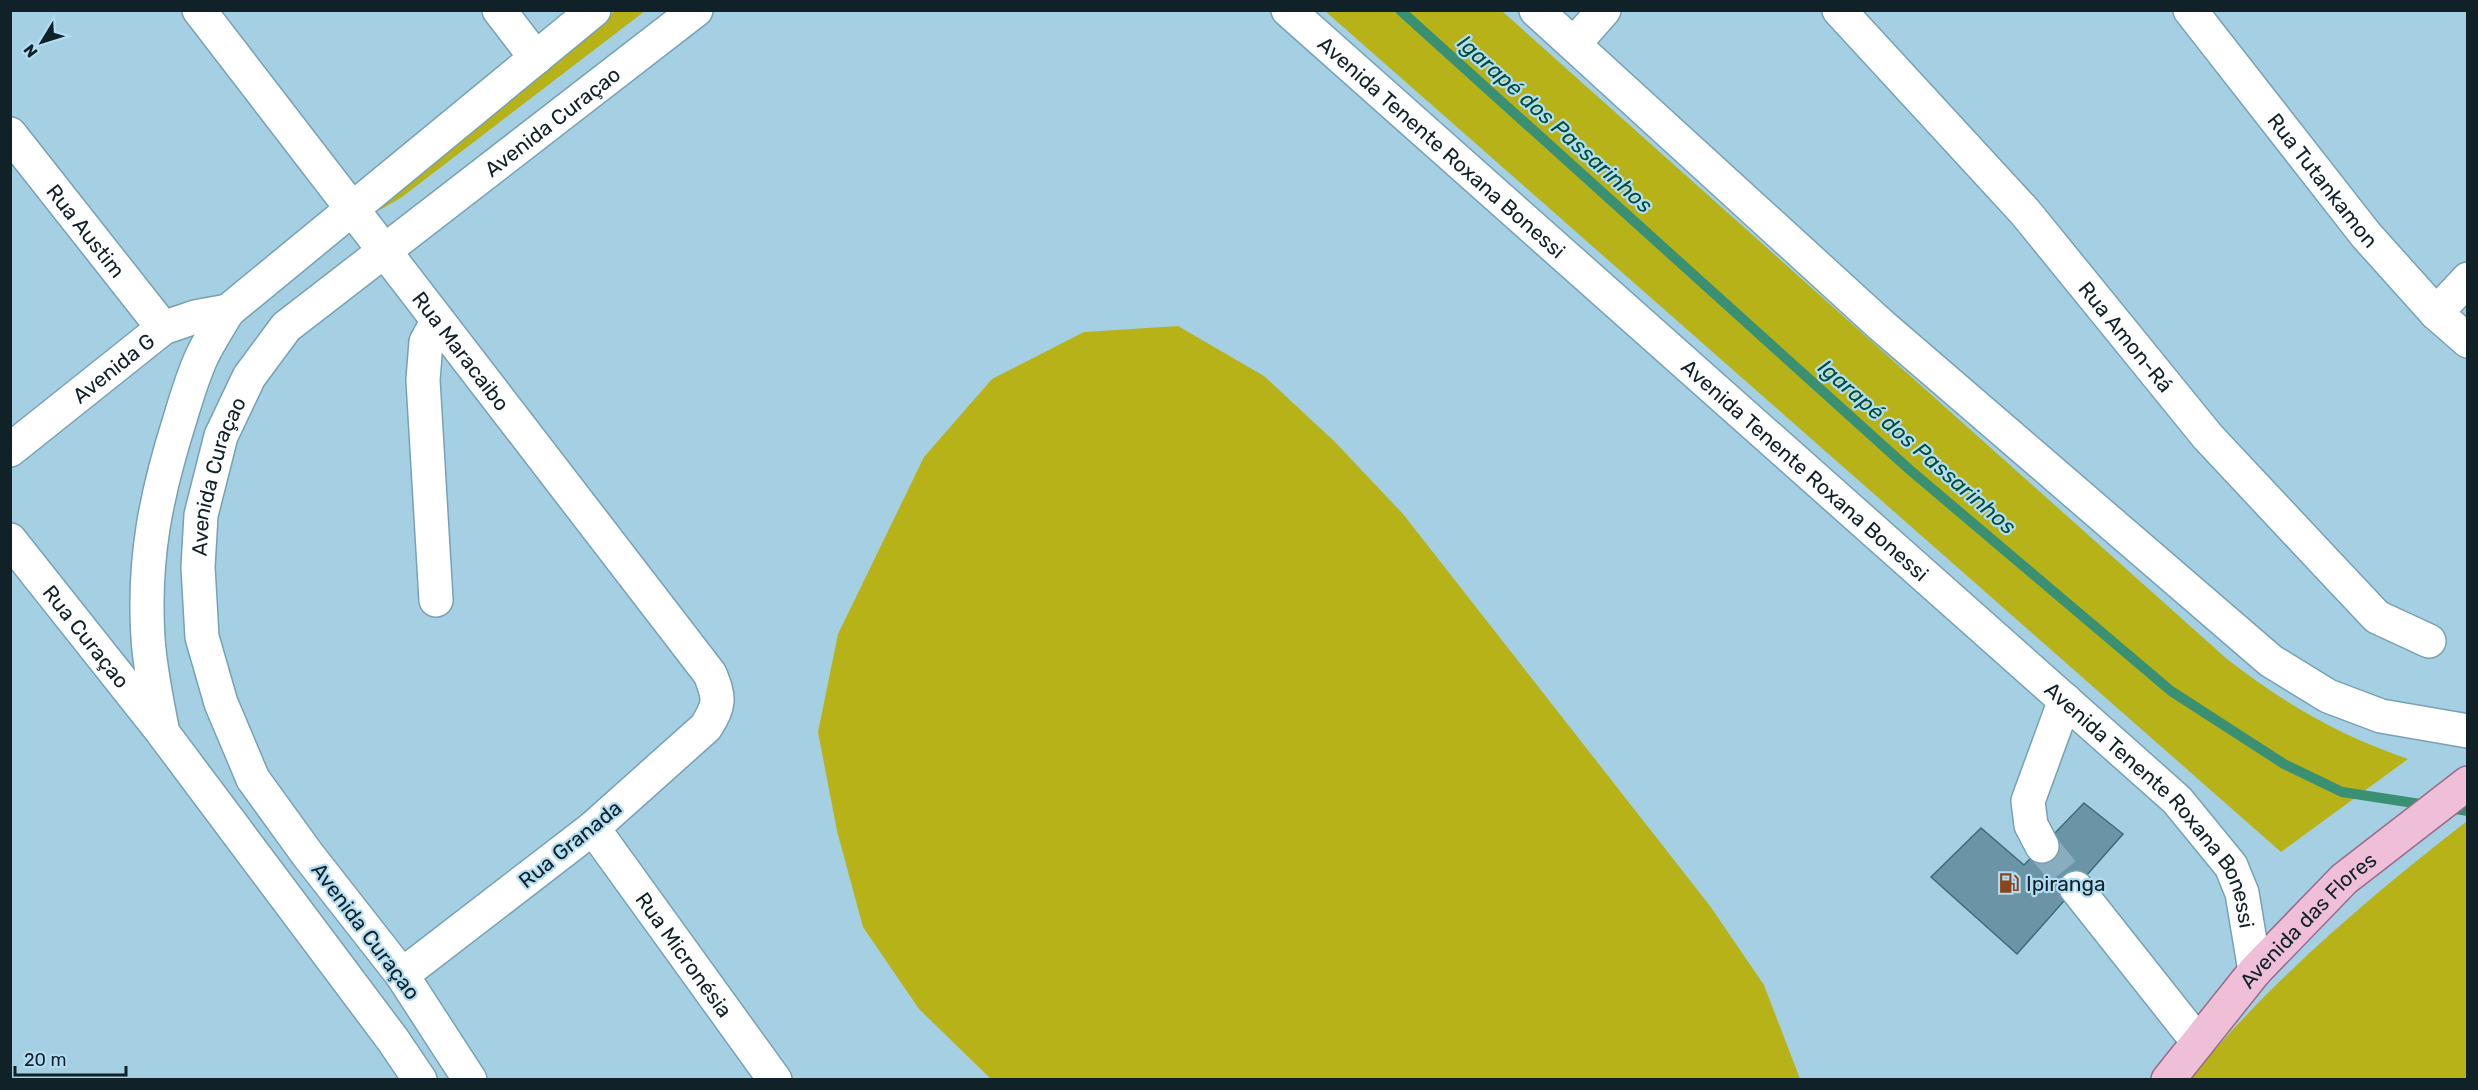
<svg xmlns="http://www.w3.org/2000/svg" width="2478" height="1090" viewBox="0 0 2478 1090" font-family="Rubik,sans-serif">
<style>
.green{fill:#b7b218}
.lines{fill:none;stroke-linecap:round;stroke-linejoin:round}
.stream{stroke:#3a9073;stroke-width:10}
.building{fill:#6b95a7;stroke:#41697b;stroke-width:1.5}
.minor-tunnel{stroke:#87adbe;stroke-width:33;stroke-dasharray:33 16;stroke-linecap:butt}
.minor-casing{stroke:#77a1b4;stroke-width:36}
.major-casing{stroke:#9a6b89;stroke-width:36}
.minor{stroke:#fff;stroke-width:33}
.major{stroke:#efbed7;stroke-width:33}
.labels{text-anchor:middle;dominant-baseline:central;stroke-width:4.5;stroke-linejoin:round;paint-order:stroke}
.street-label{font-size:21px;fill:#102128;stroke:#b2ddf2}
.poi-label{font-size:21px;fill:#102128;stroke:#b2ddf2;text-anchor:start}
.water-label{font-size:22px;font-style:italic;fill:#014c38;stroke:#b2ddf2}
</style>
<rect width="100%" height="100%" fill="#a5d0e4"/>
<!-- green -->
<g class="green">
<path d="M 615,11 L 645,11 L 402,197 L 380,210 L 374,202 L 379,193 Z"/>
<path d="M 1325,11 L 1502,11 L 2227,659 C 2283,703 2340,736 2408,759 L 2281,852 Z"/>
<path d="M 1178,326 L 1264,376 L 1335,442 L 1403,514 L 1710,906 L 1764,985 L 1800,1079 L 991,1079 L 919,1009 L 863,927 L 837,831 L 818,732 L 838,634 L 924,457 L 992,379 L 1084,332 Z"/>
<path d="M 2467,821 L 2467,1079 L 2190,1079 C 2270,981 2368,898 2467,821 Z"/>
</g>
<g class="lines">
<!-- stream -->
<g class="stream">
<path d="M 1400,10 L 1910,470 L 2171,691 L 2284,764 L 2342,792 L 2427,805"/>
<path d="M 2449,808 L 2468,811"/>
</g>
</g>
<!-- building -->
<path class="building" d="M 2084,803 L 2123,834 L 2017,954 L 1931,877 L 1981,828 L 2024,865 Z"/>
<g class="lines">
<!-- minor-tunnel -->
<path class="minor-tunnel" d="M 2042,846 L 2076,888"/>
<!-- minor casing -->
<g class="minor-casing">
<g id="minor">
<path id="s1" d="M 199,10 L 710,674 C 720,699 720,704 706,727 L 593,828 L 402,975"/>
<path d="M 499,10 L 536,58"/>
<path id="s2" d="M 1288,10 L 2177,800 L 2231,866 L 2242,893 L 2255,971"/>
<path d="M 1536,10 L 1881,325 L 2271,661 L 2328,696 L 2381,716 L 2468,731"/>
<path id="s3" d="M 1839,10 L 2025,212 L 2208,437 L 2328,565 L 2377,617 L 2429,641"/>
<path id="s4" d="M 2190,10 L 2366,235 L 2436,313 L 2468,341"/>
<path d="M 1574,44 L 1604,10"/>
<path id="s5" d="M 10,134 L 163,328"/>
<path d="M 2436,313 L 2468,279"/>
<path id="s6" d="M 10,450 L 163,328 L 195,317 L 228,311"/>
<path id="s7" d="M 10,540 L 160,729"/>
<path d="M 436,600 L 423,380 L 426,342 L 437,322"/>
<path id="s8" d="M 593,828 L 775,1080"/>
<path d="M 2042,846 L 2031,825 L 2028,801 L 2065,700"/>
<path d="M 2076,888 L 2198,1042"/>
<path d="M 420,1080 L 393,1040 L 163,733 C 157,702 150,670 148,638 C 143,558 156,495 180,419 C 187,396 194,371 205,350 C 212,337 220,324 228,311 L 594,10"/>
<path id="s9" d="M 470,1080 L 402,975 L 308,855 L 253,779 L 221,703 L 202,637 L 198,567 L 201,515 L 221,436 L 249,377 L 286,327 L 696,10"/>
</g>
</g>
<!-- major casing -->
<g class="major-casing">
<g id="major">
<path id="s10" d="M 2168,1080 L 2255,971 L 2344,879 L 2468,783"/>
</g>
</g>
<!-- minor -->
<use href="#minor" class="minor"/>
<!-- major -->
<use href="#major" class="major"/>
</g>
<!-- icons -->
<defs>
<g id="fuel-bare" transform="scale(1.62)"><path d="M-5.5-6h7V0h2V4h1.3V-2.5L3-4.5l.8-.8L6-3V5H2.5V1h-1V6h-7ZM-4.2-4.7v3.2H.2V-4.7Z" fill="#8b451d" stroke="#b2ddf2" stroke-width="2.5" paint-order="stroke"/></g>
</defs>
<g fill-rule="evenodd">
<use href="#fuel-bare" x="2009" y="883"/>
</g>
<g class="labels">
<!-- street labels -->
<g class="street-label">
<text stroke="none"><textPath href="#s9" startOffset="1190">Avenida Curaçao</textPath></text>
<text stroke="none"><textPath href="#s2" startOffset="206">Avenida Tenente Roxana Bonessi</textPath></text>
<text stroke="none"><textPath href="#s4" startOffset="216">Rua Tutankamon</textPath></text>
<text stroke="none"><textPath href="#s5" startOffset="123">Rua Austim</textPath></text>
<text stroke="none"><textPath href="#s3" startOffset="435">Rua Amon-Rá</textPath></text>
<text stroke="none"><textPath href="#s1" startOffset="430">Rua Maracaibo</textPath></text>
<text stroke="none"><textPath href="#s6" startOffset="132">Avenida G</textPath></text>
<text stroke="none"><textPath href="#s2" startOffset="692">Avenida Tenente Roxana Bonessi</textPath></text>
<text stroke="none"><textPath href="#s9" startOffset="686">Avenida Curaçao</textPath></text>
<text stroke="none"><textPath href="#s7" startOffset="123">Rua Curaçao</textPath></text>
<text stroke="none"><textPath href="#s2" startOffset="1178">Avenida Tenente Roxana Bonessi</textPath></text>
<text transform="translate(570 844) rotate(-39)">Rua Granada</text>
<text stroke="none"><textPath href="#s10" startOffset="213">Avenida das Flores</textPath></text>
<text transform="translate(366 931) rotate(53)">Avenida Curaçao</text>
<text stroke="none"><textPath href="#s8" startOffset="156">Rua Micronésia</textPath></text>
</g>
<!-- poi labels -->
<g class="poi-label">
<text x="2026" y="883">Ipiranga</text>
</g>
<!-- water labels -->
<g class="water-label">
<text transform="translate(1555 124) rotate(42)">Igarapé dos Passarinhos</text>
<text transform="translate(1917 447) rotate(41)">Igarapé dos Passarinhos</text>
</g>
</g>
<!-- border -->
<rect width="2478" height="1090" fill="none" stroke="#102128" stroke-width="24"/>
<!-- north arrow -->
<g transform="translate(42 42) rotate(232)" stroke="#b2ddf2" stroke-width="4.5" paint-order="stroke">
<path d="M0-4.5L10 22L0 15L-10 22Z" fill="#102128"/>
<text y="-9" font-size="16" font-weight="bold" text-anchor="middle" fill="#102128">N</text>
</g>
<!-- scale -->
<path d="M15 1066v9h111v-9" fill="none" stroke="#102128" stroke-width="3"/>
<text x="24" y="1066" font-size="18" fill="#102128" stroke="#b2ddf2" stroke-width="4.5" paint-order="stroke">20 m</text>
</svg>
